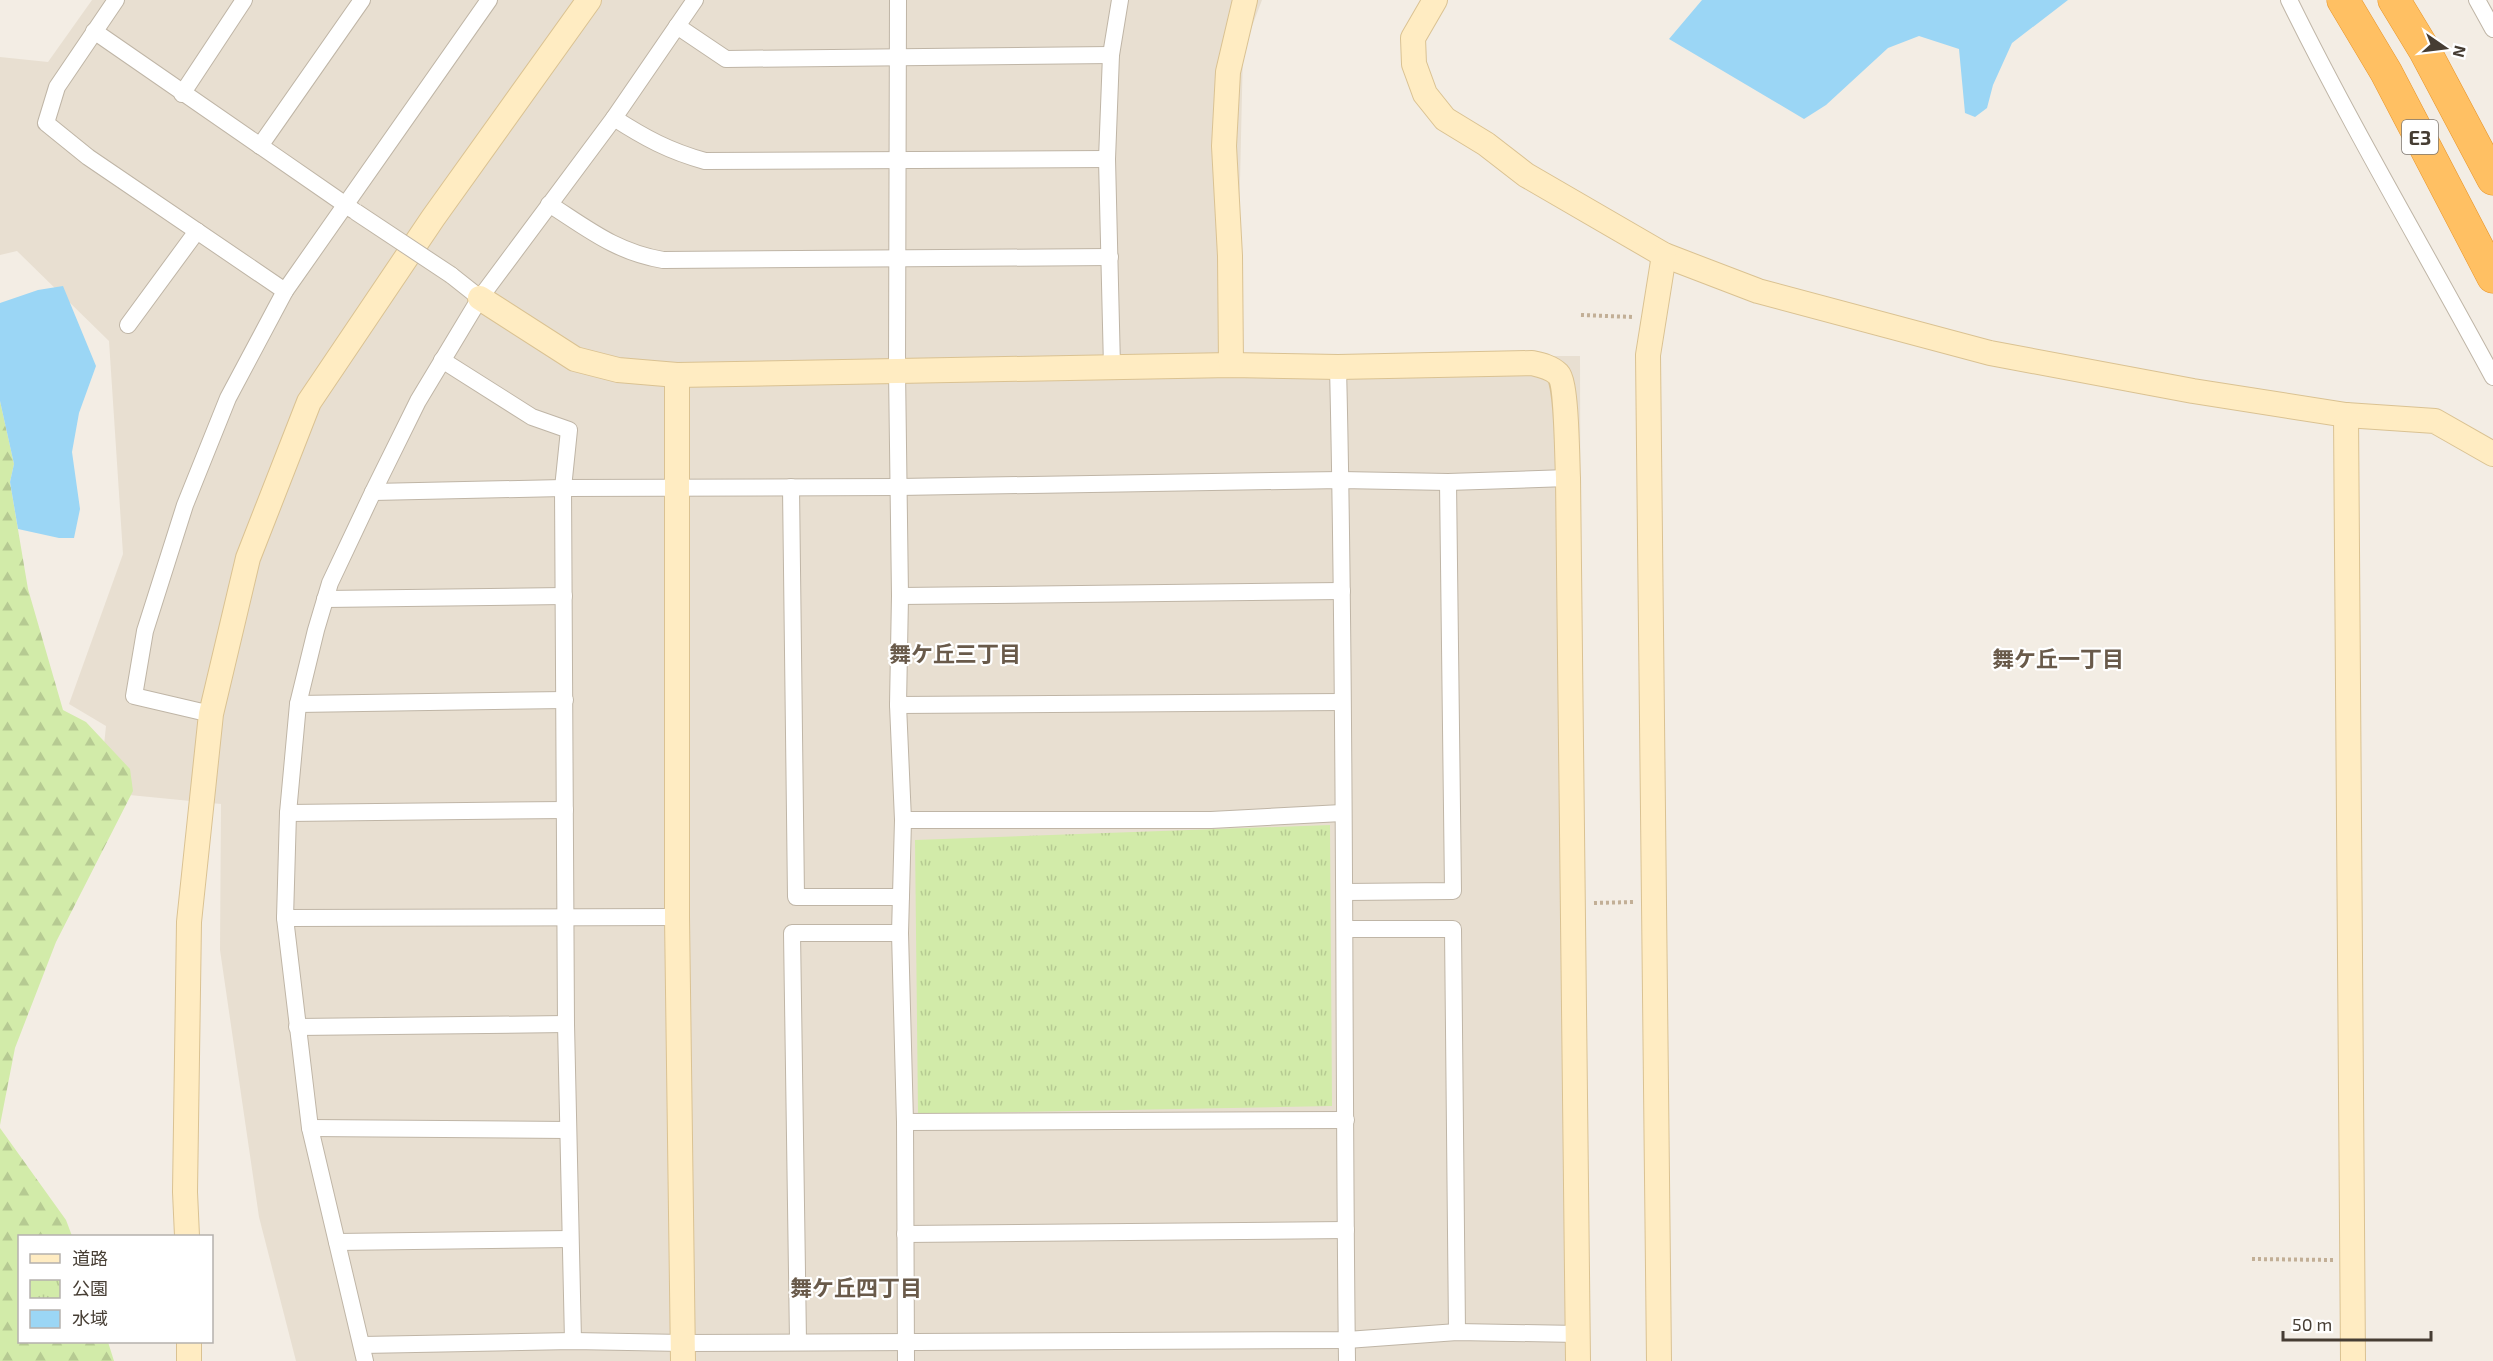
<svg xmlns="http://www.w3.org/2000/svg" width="2493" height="1361" viewBox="0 0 2493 1361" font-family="'Exo 2','Noto Sans JP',sans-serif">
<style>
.residential{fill:#e8dfd1}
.forest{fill:url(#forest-firs)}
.park{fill:url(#park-tufts)}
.water{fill:#9bd6f5}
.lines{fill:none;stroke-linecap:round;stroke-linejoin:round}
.street-casing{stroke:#bfb5a6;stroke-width:18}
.secondary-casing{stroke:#dac292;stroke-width:26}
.highway-casing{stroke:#e89529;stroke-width:33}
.path{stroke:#c2af96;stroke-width:4;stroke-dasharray:3 3;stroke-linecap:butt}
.street{stroke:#fff;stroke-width:16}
.secondary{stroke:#ffecc2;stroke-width:24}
.highway{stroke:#ffc063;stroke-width:32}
.street-bridge-casing{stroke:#bfb5a6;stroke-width:18;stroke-linecap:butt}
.street-bridge{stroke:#fff;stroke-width:16}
.labels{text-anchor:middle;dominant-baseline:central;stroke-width:4.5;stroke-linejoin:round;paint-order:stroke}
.shield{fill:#fff;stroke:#7e7770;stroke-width:1.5}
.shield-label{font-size:20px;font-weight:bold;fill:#463d33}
.neighbourhood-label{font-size:22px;font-weight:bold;fill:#695a4a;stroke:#fff}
</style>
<defs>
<pattern id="forest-firs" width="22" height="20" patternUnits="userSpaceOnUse" patternTransform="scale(1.5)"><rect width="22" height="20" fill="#d2eba9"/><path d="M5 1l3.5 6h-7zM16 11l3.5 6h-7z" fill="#b6ca92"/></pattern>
<pattern id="park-tufts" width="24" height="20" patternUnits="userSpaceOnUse" patternTransform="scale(1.5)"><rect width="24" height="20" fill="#d2eba9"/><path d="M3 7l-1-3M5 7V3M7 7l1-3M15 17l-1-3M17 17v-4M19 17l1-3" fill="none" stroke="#b6ca92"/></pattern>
</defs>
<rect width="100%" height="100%" fill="#f3ede4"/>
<!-- residential -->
<path class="residential" d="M 92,0 L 1262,0 L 1243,50 L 1236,356 L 1580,356 L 1583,1361 L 296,1361 L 259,1217 L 220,950 L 221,804 L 99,792 L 106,726 L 69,704 L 123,554 L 109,341 L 17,251 L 0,255 L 0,57 L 48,62 Z"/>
<!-- forest -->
<g class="forest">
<path d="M 0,401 L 14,464 L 10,482 L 28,589 L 63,710 L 86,722 L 130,769 L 133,791 L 56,942 L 15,1048 L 0,1125 Z"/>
<path d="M 0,1128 L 66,1220 L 72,1236 L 20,1236 L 20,1342 L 108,1342 L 114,1361 L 0,1361 Z"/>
</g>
<!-- park -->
<path class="park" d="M 1330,825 L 1332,1106 L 918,1114 L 915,840 Z"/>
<!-- water -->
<g class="water">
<path d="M 1702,0 L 2068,0 L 2012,43 L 1993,85 L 1987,108 L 1975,117 L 1965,113 L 1959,49 L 1919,36 L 1888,48 L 1826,105 L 1804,119 L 1669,39 Z"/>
<path d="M 63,286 L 96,366 L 79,413 L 72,452 L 80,509 L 74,538 L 59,538 L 18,529 L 10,482 L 14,464 L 0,401 L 0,303 L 38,290 Z"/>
</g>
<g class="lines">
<!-- street casing -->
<g class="street-casing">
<g id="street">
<path d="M 116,0 L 57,87 L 46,123 L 88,157 L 285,291"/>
<path d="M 898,0 L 897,370 L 900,596 L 898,705 L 903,820 L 900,933 L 905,1122 L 906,1361"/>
<path d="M 2289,0 C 2352,128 2425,251 2493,377"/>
<path d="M 2477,0 L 2493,29"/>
<path d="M 677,26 L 726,59 L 1111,55"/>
<path d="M 94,31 L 353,210"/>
<path d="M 182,94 L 244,0"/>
<path d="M 614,118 C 645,138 669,151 705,161 L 1107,159"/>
<path d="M 260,146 L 362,0"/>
<path d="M 549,204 C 588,229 616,252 663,260 L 1110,257"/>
<path d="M 451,275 L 480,298"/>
<path d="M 128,325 L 197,231"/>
<path d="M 442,360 L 532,417 L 569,430 L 563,488 L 566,1024 L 573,1341"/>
<path d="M 1112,367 L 1107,159 L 1111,55 L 1120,0"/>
<path d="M 1338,367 C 1346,698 1343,1030 1347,1361"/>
<path d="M 791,487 L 796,897 L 901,897"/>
<path d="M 373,492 L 563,488 L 899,487 L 1341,480 L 1448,482 L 1568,478"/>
<path d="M 900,596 L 1342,591"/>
<path d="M 325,599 L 564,596"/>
<path d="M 298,704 L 565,700"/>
<path d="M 898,705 L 1342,702"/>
<path d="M 211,714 L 134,696 L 145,631 L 185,505 L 228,398 L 285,291 L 489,0"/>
<path d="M 288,813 L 565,810"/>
<path d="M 903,820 L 1211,820 L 1342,813"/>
<path d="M 1345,892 L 1453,891 L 1448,482"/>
<path d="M 285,918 L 677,917"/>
<path d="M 1346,929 L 1453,929 L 1457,1332"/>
<path d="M 297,1027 L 566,1024"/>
<path d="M 905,1122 L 1346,1120"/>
<path d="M 310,1128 L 567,1130"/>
<path d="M 905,1234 L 1346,1230"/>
<path d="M 337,1242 L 570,1239"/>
<path d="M 798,1341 L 792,933 L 900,933"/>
<path d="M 362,1345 L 573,1341 L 683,1343 L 1347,1340 L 1457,1332 L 1578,1334"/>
<path d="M 365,1361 L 310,1128 L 285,918 L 288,813 L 298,704 L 316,630 L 330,583 L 373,492 L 418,401 L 480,298 L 614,118 L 695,0"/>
</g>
</g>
<!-- secondary casing -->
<g class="secondary-casing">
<g id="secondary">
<path d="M 1435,0 L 1413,38 L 1414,64 L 1425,94 L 1445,119 L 1486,144 L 1526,175 L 1664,255 L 1758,291 L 1990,353 L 2193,391 L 2346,415 L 2435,421 L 2493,454"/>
<path d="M 480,298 L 575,359 L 618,370 L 677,375 L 1231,365 L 1338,367 L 1532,363 C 1541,365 1551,367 1558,374 C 1567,383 1567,460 1568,478 L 1578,1361"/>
<path d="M 1231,365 L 1230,256 L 1224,146 L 1228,72 L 1245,0"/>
<path d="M 677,375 L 677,917 L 683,1361"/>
<path d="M 2346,415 L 2353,1361"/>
<path d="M 187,1236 L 185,1192 L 189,922 L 211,714 L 248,558 L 309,402 L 433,218 L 589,0"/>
<path d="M 189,1361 L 189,1342"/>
<path d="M 1659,1361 L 1648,355 L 1664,255"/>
</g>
</g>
<!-- highway casing -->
<g class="highway-casing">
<g id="highway">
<path d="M 2343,0 L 2386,72 L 2493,277"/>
<path d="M 2394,0 L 2425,51 L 2493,179"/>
</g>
</g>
<!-- path -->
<g class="path">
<path d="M 1581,315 L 1633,317"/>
<path d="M 1594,903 L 1634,902"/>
<path d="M 2252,1259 L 2333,1260"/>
</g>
<!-- street -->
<use href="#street" class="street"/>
<!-- secondary -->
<use href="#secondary" class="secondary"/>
<!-- highway -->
<use href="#highway" class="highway"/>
<!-- street-bridge casing -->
<g class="street-bridge-casing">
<path id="street-bridge" d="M 356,212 L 451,275"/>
</g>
<!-- street-bridge -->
<use href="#street-bridge" class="street-bridge"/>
</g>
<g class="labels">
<!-- shield labels -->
<rect class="shield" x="2402" y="120" width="36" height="34" rx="4.5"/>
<g class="shield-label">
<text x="2420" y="137">E3</text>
</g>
<!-- neighbourhood labels -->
<g class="neighbourhood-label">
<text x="955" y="653">舞ケ丘三丁目</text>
<text x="2058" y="658">舞ケ丘一丁目</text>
<text x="856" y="1287">舞ケ丘四丁目</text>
</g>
</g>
<!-- legend -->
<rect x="18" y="1235" width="195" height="108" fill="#ffffff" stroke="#b5b1ad" stroke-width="1.5"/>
<rect x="30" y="1254" width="30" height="9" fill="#ffecc2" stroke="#b5b1ad" stroke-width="1.5"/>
<text x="72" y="1265" font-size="18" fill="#463d33">道路</text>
<rect x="30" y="1280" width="30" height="18" fill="url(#park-tufts)" stroke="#b5b1ad" stroke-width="1.5"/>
<text x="72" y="1295" font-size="18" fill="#463d33">公園</text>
<rect x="30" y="1310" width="30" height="18" fill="#9bd6f5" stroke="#b5b1ad" stroke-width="1.5"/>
<text x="72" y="1325" font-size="18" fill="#463d33">水域</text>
<!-- north arrow -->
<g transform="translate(2445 48) rotate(104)" stroke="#ffffff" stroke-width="4.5" paint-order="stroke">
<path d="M0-4.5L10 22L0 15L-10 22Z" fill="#463d33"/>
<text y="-9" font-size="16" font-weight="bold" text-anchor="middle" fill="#463d33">N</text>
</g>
<!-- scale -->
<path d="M2283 1331v9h148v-9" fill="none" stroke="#463d33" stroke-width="3"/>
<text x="2292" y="1331" font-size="18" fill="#463d33" stroke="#ffffff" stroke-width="4.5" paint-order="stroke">50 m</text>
</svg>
